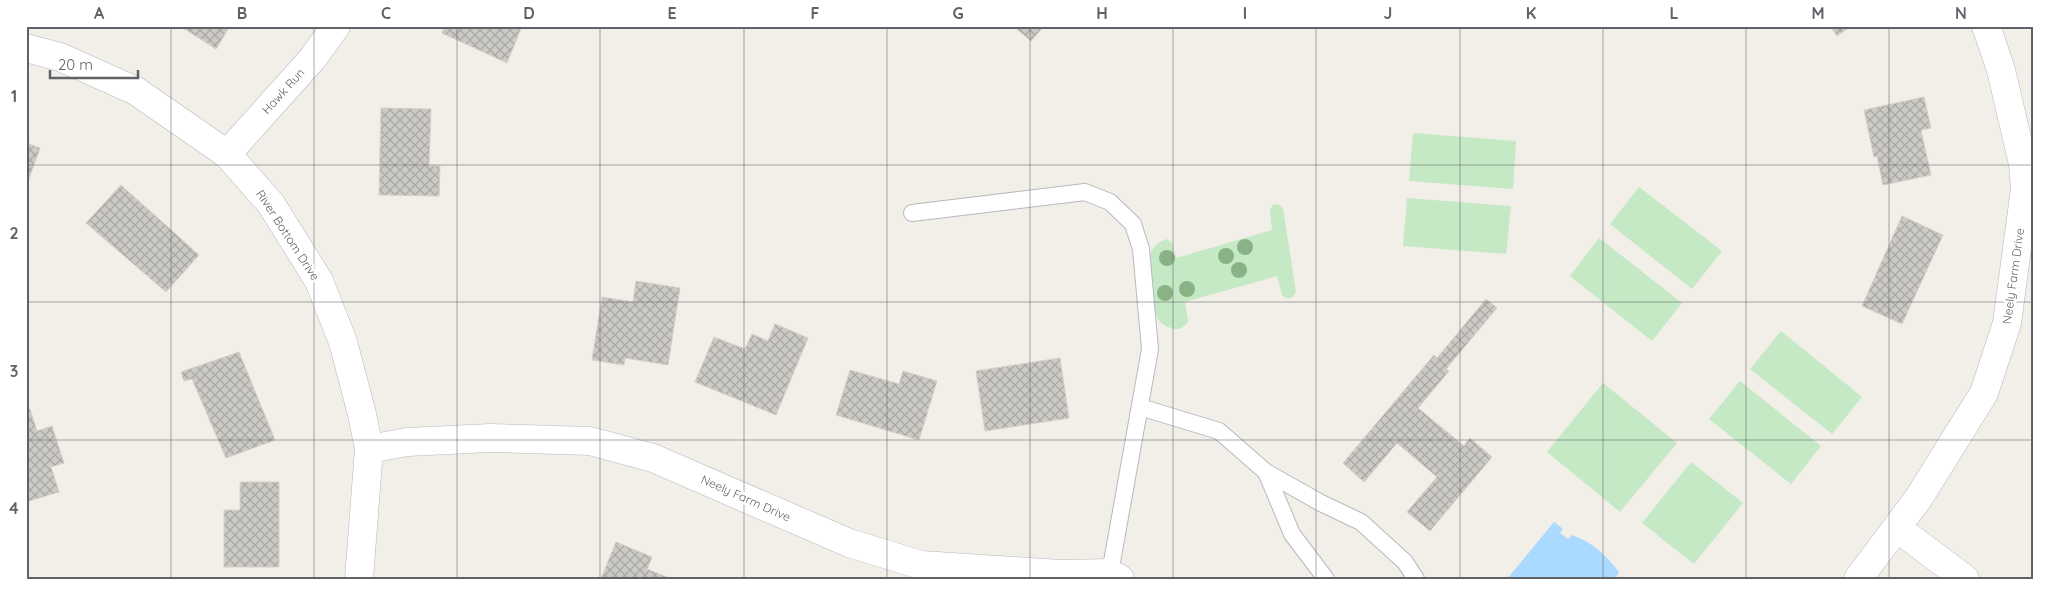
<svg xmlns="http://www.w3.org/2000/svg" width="2060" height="605" viewBox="0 0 2060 605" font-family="Quicksand,sans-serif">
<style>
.green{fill:#c5e8c5}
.water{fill:#aadaff}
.building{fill:url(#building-cross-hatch);stroke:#d6d1c6}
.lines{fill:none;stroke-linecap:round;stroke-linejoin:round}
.service-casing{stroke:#b5b8bc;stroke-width:18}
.minor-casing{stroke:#b5b8bc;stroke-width:29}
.service{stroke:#fff;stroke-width:16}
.minor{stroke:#fff;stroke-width:28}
.tree{fill:#89b387}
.grid{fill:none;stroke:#5f6368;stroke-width:1;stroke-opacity:0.55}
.labels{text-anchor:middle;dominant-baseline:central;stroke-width:5;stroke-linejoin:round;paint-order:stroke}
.street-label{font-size:12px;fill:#5f6368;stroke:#fff}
.neatline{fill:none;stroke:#5f6368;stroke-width:2}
.grid-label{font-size:16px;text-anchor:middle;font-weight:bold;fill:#5f6368}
</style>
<defs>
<pattern id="building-cross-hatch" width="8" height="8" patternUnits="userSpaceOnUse" patternTransform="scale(1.25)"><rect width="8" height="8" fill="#cccac5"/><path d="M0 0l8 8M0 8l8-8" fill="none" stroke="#a9a8a4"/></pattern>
</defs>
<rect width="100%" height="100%" fill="#f1efe8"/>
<!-- green -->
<g class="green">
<path d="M 1413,133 L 1516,141 L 1513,189 L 1409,181 Z"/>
<path d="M 1639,187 L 1722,251 L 1692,289 L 1610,224 Z"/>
<path d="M 1407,198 L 1511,206 L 1506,254 L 1403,246 Z"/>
<path d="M 1278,204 L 1283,208 L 1296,292 L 1292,298 L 1286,298 L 1282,295 L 1277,276 L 1185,302 L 1188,322 C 1183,328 1178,331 1171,328 C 1166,326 1161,324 1158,319 C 1154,312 1148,260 1151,253 C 1153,245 1160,241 1168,239 L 1172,243 L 1176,258 L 1272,230 L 1270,209 L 1273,205 Z"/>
<path d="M 1599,238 L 1682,303 L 1652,341 L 1570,276 Z"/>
<path d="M 1781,331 L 1862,397 L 1832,434 L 1750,369 Z"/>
<path d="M 1740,381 L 1821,446 L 1791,484 L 1709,419 Z"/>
<path d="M 1603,383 L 1677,443 L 1620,512 L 1547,452 Z"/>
<path d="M 1691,462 L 1743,503 L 1694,564 L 1642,523 Z"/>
</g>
<!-- water -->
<path class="water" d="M 1554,522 L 1563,529 L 1560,533 L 1568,539 L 1572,535 C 1592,542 1606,555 1619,572 L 1615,579 L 1507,579 Z"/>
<!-- building -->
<g class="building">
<path d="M 180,26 L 230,26 L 216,49 Z"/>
<path d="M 445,26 L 522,26 L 507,63 L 442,33 Z"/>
<path d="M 1013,26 L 1044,26 L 1031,41 Z"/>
<path d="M 1830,26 L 1851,26 L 1837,36 Z"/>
<path d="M 1924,97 L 1931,128 L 1921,130 L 1931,175 L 1883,185 L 1877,156 L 1874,157 L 1864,110 Z"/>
<path d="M 381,108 L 431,109 L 429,166 L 440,166 L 439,196 L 379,195 Z"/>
<path d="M 26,143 L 40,148 L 26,187 Z"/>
<path d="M 121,185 L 199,255 L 166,292 L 86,223 Z"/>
<path d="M 1902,216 L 1943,235 L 1902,324 L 1862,306 Z"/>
<path d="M 636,281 L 680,288 L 668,365 L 625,358 L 624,365 L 592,360 L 602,297 L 633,302 Z"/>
<path d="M 1486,299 L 1497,308 L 1446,369 L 1449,371 L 1418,408 L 1464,446 L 1470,438 L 1492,457 L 1430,531 L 1407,512 L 1437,477 L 1397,443 L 1364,482 L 1343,463 L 1434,355 L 1437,358 Z"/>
<path d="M 775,324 L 808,338 L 776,415 L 695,382 L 714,337 L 745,349 L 752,334 L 768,341 Z"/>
<path d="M 239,352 L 275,440 L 226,458 L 192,379 L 184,381 L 181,372 Z"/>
<path d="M 1060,358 L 1069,418 L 985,431 L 976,371 Z"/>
<path d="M 850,370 L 899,384 L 903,371 L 937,381 L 919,440 L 836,415 Z"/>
<path d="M 30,409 L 37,431 L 52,426 L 64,463 L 51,467 L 59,492 L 26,502 L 26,410 Z"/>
<path d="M 240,482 L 279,482 L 279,567 L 224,567 L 224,510 L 240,510 Z"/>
<path d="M 616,542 L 652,557 L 647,569 L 672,579 L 601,579 Z"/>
</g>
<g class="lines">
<!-- service casing -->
<g class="service-casing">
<g id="service">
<path d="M 912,213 L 1085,192 L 1110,202 L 1133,224 L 1141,249 L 1150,349 L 1110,573"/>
<path d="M 1140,407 L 1219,431 L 1266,472 L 1321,503 L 1361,522 L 1405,562 L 1416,579"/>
<path d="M 1266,472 L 1292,534 L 1326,579"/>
</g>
</g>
<!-- minor casing -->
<g class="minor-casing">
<g id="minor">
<path d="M 26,48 L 60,57 L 136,91 L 227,154 L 271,204 L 319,281 L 343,342 L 362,414 L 369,449 L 359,579"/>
<path d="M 227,154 L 313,58 L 336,26"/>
<path d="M 369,449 L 407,442 L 490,438 L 590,441 L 653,458 L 849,543 L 921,565 L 1060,574 L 1110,573 L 1120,579"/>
<path d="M 1897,528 L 1965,579"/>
<path d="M 1858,579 L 1918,499 L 1984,393 L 2007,323 L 2025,189 L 2023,164 L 2001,70 L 1986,26"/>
</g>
</g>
<!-- service -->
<use href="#service" class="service"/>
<!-- minor -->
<use href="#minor" class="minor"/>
</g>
<!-- trees -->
<g class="tree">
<circle cx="1245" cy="247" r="8"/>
<circle cx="1226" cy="256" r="8"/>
<circle cx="1167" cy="258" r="8"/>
<circle cx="1239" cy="270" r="8"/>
<circle cx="1187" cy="289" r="8"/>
<circle cx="1165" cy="293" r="8"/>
</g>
<!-- grid -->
<path class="grid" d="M 171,26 L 171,579M 314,26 L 314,579M 457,26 L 457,579M 600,26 L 600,579M 744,26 L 744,579M 887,26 L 887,579M 1030,26 L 1030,579M 1173,26 L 1173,579M 1316,26 L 1316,579M 1460,26 L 1460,579M 1603,26 L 1603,579M 1746,26 L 1746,579M 1889,26 L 1889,579M 26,165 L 2034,165M 26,302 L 2034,302M 26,440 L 2034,440"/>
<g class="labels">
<!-- street labels -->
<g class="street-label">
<text transform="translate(283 91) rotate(-48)">Hawk Run</text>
<text transform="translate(288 235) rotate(57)">River Bottom Drive</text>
<text transform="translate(2013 276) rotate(-82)">Neely Farm Drive</text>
<text transform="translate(746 498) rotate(24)">Neely Farm Drive</text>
</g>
</g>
<!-- border -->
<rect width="2060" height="605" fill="none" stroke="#ffffff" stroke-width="55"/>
<!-- scale -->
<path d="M50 70v8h88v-8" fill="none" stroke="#5f6368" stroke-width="2.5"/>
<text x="58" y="70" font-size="15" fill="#5f6368" stroke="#ffffff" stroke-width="4" paint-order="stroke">20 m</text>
<rect x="28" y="28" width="2004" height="550" class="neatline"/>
<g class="grid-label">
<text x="99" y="19">A</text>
<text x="242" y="19">B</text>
<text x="386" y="19">C</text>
<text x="529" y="19">D</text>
<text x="672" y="19">E</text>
<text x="815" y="19">F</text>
<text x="958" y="19">G</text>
<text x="1102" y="19">H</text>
<text x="1245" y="19">I</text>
<text x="1388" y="19">J</text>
<text x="1531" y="19">K</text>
<text x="1674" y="19">L</text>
<text x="1818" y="19">M</text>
<text x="1961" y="19">N</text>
<text x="14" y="102">1</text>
<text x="14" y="239">2</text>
<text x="14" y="377">3</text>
<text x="14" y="514">4</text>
</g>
</svg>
